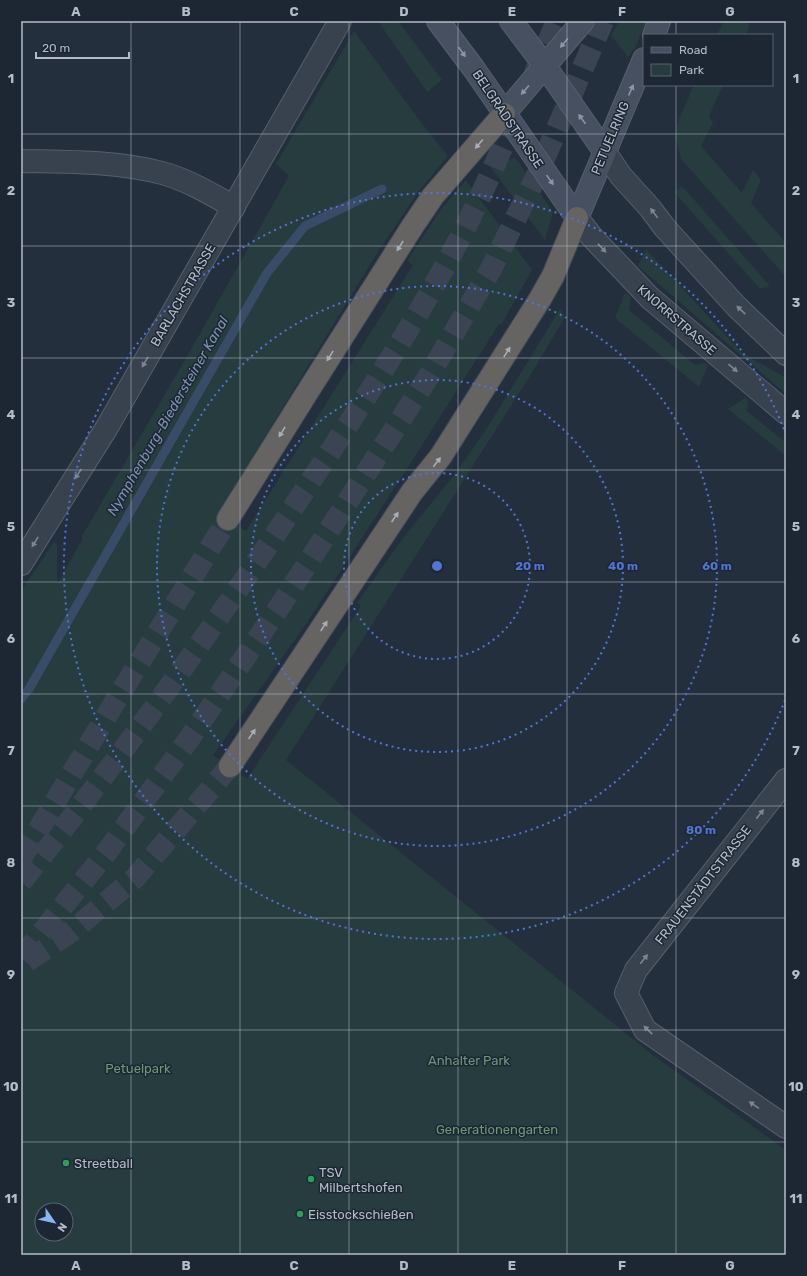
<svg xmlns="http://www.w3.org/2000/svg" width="807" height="1276" viewBox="0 0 807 1276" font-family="Rubik,sans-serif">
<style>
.green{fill:#263c3f;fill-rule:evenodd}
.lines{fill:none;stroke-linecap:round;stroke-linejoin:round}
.stream{stroke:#394c67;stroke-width:9}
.trunk-tunnel{stroke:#3a4453;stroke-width:22;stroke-dasharray:22 11;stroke-linecap:butt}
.minor-casing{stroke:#565f6c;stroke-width:24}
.tertiary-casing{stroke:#565f6c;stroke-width:24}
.secondary-casing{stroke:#565f6c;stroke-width:24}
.trunk-casing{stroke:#434c59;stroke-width:24}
.minor{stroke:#38414e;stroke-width:22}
.tertiary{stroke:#38414e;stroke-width:22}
.secondary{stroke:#465061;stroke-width:22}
.trunk{stroke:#656462;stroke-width:22}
.oneway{fill:#8e96a5}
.oneway2{fill:#a8afba}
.oneway3{fill:#7c8592}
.grid{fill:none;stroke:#b4bcc9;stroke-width:1;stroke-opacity:0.55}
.ring{fill:none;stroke:#5274d3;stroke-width:2;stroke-dasharray:2 4}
.leisure-dot{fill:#2e9e5b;stroke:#1d2633;stroke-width:1.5}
.labels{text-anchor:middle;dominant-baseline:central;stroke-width:3;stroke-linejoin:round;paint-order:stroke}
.street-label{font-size:13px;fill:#b4bcc9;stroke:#1d2633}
.park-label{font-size:13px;fill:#6b9a76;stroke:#1d2633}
.poi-label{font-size:13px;fill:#b4bcc9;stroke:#1d2633;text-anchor:start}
.water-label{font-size:14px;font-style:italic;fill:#7c92b1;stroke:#1d2633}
.centre{fill:#5274d3;stroke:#1d2633;stroke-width:2}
.ring-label{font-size:12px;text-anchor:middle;font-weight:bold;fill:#5274d3;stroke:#1d2633;stroke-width:3;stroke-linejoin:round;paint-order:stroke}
.neatline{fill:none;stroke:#b4bcc9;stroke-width:1.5}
.grid-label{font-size:13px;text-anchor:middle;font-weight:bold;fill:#b4bcc9}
</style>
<rect width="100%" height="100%" fill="#242f3e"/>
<!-- green -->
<g class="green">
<path d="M 378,21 L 398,21 L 442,80 L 427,92 Z"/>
<path d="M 620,21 L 646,21 L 636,46 L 628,57 L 611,35 Z"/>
<path d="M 724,21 L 740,21 L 750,24 L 746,35 L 717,35 Z"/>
<path d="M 354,31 L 420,121 L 448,156 L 419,191 L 379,250 L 218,513 L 246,531 L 413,265 L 407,261 L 441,209 L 466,180 L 532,270 L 501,325 L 499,324 L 412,461 L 306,624 L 213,755 L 247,779 L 361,606 L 357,603 L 403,538 L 455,474 L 487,428 L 560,309 L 565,317 L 528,379 L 286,760 L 654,1056 L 786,1150 L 786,1255 L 21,1255 L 21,591 L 54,542 L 57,545 L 57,575 L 58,583 L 82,540 L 82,536 L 189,353 L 289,176 L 276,164 ZM 42,1210 L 66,1210 L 66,1234 L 42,1234 Z"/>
<path d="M 694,85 L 723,85 L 709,116 L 713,123 L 701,146 L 742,193 L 753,170 L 761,180 L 751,203 L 785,242 L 786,241 L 785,276 L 681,159 L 675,135 L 678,121 Z"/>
<path d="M 514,158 L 517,160 L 553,212 L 545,240 L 489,165 Z"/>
<path d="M 682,186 L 770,286 L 760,289 L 674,192 Z"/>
<path d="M 646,249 L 742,353 L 786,378 L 786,394 L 638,266 Z"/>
<path d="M 625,293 L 631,297 L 629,310 L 695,365 L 704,363 L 708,365 L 699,387 L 615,318 Z"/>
<path d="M 745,398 L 748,400 L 747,411 L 786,443 L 786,456 L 728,409 Z"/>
</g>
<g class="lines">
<!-- stream -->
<path class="stream" d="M 21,699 L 29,689 L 267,273 L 305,226 L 382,189"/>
<!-- trunk-tunnel -->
<g class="trunk-tunnel">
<path d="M 534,75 L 557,21"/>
<path d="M 21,859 L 113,705 L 228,519"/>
<path d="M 21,882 C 117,763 206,638 291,511 C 347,426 405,341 453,251 C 477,206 499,156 519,108"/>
<path d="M 21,958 L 106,853 L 189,739 L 280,606 L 427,379 L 491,269 L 538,173 L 603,21"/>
<path d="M 27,961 L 72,931 L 135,878 L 230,766"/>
</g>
<!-- minor casing -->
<g class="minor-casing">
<g id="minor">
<path d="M 21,161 C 68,162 116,161 162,173 C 188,180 211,194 234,207"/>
<path d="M 21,564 L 106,429 L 340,21"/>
<path d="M 786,780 L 636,970 L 626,993 L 645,1030 L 786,1127"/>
</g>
</g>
<!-- tertiary casing -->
<g class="tertiary-casing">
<g id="tertiary">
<path d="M 604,151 L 621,176 L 650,208 L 665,228 L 736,306 L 786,354"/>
<path d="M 577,218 L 592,237 L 650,298 L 786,413"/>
</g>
</g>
<!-- secondary casing -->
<g class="secondary-casing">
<g id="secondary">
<path d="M 438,21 L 474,69 L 577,218"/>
<path d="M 511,21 L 545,66 L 604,151"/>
<path d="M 654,35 L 659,21"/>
<path d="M 504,114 L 583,21"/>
<path d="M 577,218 L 644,59"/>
</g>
</g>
<!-- trunk casing -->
<g class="trunk-casing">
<g id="trunk">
<path d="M 228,519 L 303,399 L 412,227 L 433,196 L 504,114"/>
<path d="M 230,766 L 412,492 L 441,456 L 540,299 L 553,276 L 577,218"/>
</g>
</g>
<!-- minor -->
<use href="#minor" class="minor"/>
<!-- tertiary -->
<use href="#tertiary" class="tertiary"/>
<!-- secondary -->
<use href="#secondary" class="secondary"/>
<!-- trunk -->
<use href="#trunk" class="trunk"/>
</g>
<!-- one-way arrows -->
<defs><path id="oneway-solid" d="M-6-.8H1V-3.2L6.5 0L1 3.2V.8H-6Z"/></defs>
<g class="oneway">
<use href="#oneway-solid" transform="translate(564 43) rotate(130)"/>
<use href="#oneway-solid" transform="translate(462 52) rotate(54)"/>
<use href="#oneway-solid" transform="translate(525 90) rotate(131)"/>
<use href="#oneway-solid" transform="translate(631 90) rotate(-66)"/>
<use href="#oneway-solid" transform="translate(582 119) rotate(-125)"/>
<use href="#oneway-solid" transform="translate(550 180) rotate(55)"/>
</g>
<g class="oneway2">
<use href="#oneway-solid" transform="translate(479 144) rotate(130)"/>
<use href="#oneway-solid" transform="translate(400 246) rotate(122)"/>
<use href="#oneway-solid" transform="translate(507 352) rotate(-58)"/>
<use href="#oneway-solid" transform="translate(330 356) rotate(122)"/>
<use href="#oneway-solid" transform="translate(282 432) rotate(122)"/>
<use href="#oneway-solid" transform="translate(437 462) rotate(-52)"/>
<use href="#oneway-solid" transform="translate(395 517) rotate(-56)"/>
<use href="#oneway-solid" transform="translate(324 626) rotate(-57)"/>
<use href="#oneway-solid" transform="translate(252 734) rotate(-56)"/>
</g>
<g class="oneway3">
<use href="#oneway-solid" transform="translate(654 213) rotate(-127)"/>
<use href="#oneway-solid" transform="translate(602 248) rotate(47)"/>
<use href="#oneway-solid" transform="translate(741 310) rotate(-137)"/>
<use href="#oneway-solid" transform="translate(145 362) rotate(120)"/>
<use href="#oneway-solid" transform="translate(733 368) rotate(40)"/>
<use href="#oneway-solid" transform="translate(78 474) rotate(123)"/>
<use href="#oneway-solid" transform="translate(35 542) rotate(122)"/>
<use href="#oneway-solid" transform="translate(760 814) rotate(-52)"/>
<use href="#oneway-solid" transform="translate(644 959) rotate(-52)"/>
<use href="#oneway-solid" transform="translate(648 1030) rotate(-136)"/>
<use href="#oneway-solid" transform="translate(754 1105) rotate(-145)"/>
</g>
<!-- grid -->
<path class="grid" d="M 131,21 L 131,1255M 240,21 L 240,1255M 349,21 L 349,1255M 458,21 L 458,1255M 567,21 L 567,1255M 676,21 L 676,35M 676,85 L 676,1255M 21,134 L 786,134M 21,246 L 786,246M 21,358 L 786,358M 21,470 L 786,470M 21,582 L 786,582M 21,694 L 786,694M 21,806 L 786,806M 21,918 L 786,918M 21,1030 L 786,1030M 21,1142 L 786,1142"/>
<!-- distance rings -->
<g class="ring">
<circle cx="437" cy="566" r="93"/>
<circle cx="437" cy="566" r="186"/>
<circle cx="437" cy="566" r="280"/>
<path d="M785 700A373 373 0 1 1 785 432"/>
</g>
<!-- markers -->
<g class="leisure-dot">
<circle cx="66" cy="1163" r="4"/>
<circle cx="311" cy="1179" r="4"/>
<circle cx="300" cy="1214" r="4"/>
</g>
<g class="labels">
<!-- street labels -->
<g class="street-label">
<text transform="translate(508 119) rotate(56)">BELGRADSTRASSE</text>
<text transform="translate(610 138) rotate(-67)">PETUELRING</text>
<text transform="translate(183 295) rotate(-60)">BARLACHSTRASSE</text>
<text transform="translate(677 320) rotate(41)">KNORRSTRASSE</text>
<text transform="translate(703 885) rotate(-52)">FRAUENSTÄDTSTRASSE</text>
</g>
<!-- park labels -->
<g class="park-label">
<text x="469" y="1060">Anhalter Park</text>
<text x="138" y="1068">Petuelpark</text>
<text x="497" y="1129">Generationengarten</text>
</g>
<!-- poi labels -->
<g class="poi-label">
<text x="74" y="1163">Streetball</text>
<text x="319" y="1172">TSV<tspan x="319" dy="15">Milbertshofen</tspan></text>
<text x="308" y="1214">Eisstockschießen</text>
</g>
<!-- water labels -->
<g class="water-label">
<text transform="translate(168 416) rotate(-60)">Nymphenburg-Biedersteiner Kanal</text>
</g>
</g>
<circle cx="437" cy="566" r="6" class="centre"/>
<g class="ring-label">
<text x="530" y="570">20 m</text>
<text x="623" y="570">40 m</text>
<text x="717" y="570">60 m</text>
<text x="701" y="834">80 m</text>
</g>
<!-- border -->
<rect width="807" height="1276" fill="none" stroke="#1d2633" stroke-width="44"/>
<!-- legend -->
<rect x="643" y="34" width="130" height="52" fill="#1d2633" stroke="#59626f"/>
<rect x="651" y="47" width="20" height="6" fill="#465061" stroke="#59626f"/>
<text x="679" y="54" font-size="12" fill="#b4bcc9">Road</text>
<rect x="651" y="64" width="20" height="12" fill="#263c3f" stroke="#59626f"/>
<text x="679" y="74" font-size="12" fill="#b4bcc9">Park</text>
<!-- north arrow -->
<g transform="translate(54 1222) rotate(124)"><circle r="19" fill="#1d2633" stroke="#59626f"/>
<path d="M0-3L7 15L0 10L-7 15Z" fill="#8ab4f8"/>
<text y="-6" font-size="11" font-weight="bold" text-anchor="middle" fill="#b4bcc9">N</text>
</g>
<!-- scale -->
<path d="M36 52v6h93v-6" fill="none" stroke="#b4bcc9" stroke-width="2"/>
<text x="42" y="52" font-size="12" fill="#b4bcc9" stroke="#1d2633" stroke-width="3" paint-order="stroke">20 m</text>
<rect x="22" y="22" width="763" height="1232" class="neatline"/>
<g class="grid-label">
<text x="76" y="16">A</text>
<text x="186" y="16">B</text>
<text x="294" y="16">C</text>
<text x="404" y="16">D</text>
<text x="512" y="16">E</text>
<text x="622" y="16">F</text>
<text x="730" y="16">G</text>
<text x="11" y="83">1</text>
<text x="796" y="83">1</text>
<text x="11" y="195">2</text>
<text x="796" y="195">2</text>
<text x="11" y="307">3</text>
<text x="796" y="307">3</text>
<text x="11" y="419">4</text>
<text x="796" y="419">4</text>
<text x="11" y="531">5</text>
<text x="796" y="531">5</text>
<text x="11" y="643">6</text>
<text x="796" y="643">6</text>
<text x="11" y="755">7</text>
<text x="796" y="755">7</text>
<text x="11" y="867">8</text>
<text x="796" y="867">8</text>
<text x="11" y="979">9</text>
<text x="796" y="979">9</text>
<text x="11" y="1091">10</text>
<text x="796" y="1091">10</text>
<text x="11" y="1203">11</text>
<text x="796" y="1203">11</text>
<text x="76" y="1270">A</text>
<text x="186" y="1270">B</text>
<text x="294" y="1270">C</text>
<text x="404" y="1270">D</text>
<text x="512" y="1270">E</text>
<text x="622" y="1270">F</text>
<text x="730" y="1270">G</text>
</g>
</svg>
